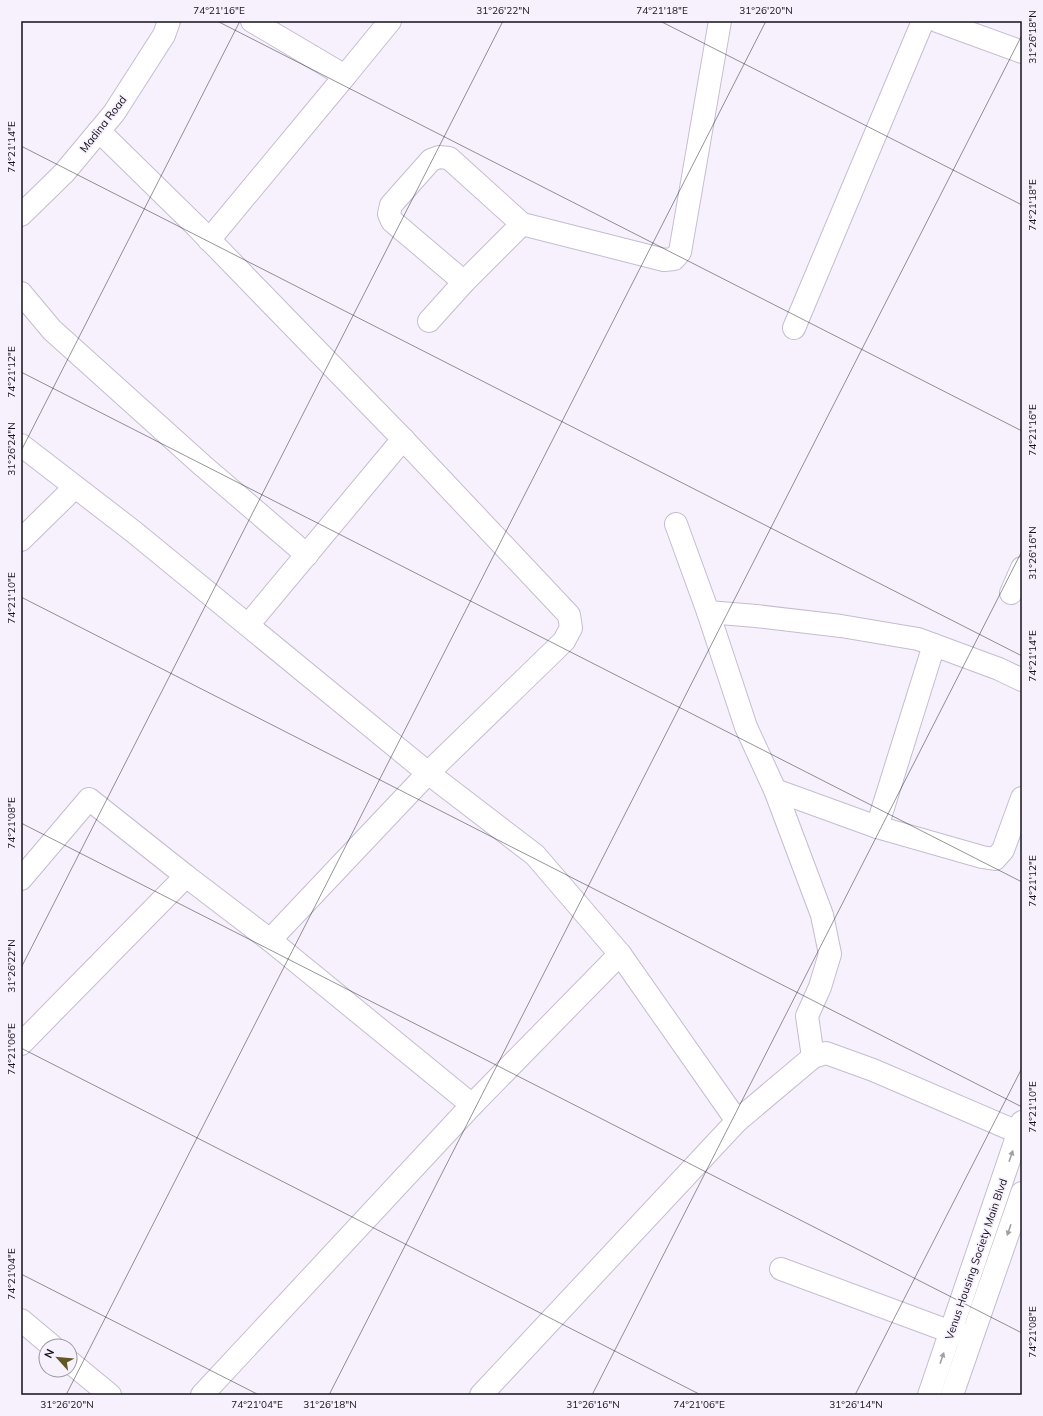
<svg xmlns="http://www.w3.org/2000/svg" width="1043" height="1416" viewBox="0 0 1043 1416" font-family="Mulish,sans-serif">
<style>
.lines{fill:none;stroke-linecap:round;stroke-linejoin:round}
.minor-casing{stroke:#c6bcd1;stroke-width:24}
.tertiary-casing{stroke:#c6bcd1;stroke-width:24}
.minor{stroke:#fff;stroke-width:22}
.tertiary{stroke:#fff;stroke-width:22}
.oneway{fill:#a1a0a3}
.ticks{fill:none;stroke:#151119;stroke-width:1;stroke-opacity:0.45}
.labels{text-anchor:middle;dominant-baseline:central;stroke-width:3.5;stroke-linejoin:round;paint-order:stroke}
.street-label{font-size:11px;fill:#151119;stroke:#f7f1fe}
.neatline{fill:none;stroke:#151119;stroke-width:1.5}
.ticks-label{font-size:10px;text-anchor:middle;fill:#151119}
</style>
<rect width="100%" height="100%" fill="#f7f1fe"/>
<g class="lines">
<!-- minor casing -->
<g class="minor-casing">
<g id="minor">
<path d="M 345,76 L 390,21"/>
<path d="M 209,240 L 345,76 L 252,21"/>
<path d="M 464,282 L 392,221 L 389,214 L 391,205 L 431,160 L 439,157 L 449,158 L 522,224 L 664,260 L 674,259 L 680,252 L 720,21"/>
<path d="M 21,293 L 52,330 L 202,465 L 307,555"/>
<path d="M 429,321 L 464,282 L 522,224"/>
<path d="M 794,328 L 923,21"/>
<path d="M 21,445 L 134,532 L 428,773 L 564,641 L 571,628 L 569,615 L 403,439 L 196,226 L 99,131"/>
<path d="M 676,524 L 708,612 L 746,727 L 775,790 L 822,915 L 830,954 L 820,987 L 807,1016 L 813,1057"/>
<path d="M 21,540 L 75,487"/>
<path d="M 1011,593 L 1022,568"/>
<path d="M 708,612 L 756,616 L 841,626 L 918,639 L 999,669 L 1022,680"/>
<path d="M 248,625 L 403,439"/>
<path d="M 775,790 L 877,827 L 982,857 L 995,859 L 1003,850 L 1022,798"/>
<path d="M 877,827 L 934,645"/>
<path d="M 21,879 L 89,799 L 186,876"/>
<path d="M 270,940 L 472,1105"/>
<path d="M 21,1044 L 186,876 L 270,940 L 428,773 L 535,855 L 620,954 L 737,1121"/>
<path d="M 781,1269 L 951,1332 L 969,1337"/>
<path d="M 21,1320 L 52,1346"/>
<path d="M 70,1362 L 110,1395"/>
<path d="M 202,1395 L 472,1105 L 620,954"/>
<path d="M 481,1395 L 737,1121 L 813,1057 L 826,1053 L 873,1070 L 1022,1134"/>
</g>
</g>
<!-- tertiary casing -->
<g class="tertiary-casing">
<g id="tertiary">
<path d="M 937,21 L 1022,52"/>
<path d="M 21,215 L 64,173 L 114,113 L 164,35 L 169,21"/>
<path d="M 929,1395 L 1022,1122"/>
<path d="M 952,1395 L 1022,1193"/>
</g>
</g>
<!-- minor -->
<use href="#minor" class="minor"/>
<!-- tertiary -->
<use href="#tertiary" class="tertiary"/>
</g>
<!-- one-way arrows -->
<defs><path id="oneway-solid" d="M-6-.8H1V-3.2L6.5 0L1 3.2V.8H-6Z"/></defs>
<g class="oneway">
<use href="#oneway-solid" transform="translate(1011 1156) rotate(-71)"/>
<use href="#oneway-solid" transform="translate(1009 1230) rotate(109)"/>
<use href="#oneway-solid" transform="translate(942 1358) rotate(-71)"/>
</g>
<!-- ticks -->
<path class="ticks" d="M 217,21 L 1022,431M 660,21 L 1022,205M 21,146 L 1022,656M 21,372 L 1022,882M 21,451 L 240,21M 21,597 L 1022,1107M 21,823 L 1022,1333M 21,968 L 503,21M 21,1048 L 701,1395M 21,1274 L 259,1395M 66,1395 L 766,21M 329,1395 L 1022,35M 592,1395 L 1022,551M 855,1395 L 1022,1068"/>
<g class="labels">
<!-- street labels -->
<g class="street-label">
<text transform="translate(103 124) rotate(-52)">Madina Road</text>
<text transform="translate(976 1259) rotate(-71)">Venus Housing Society Main Blvd</text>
</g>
</g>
<!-- border -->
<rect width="1043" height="1416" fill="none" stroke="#f7f1fe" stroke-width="44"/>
<!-- north arrow -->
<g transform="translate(58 1358) rotate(297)"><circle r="19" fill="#f7f1fe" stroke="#9d97a2"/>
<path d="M0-3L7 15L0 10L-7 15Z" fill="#635724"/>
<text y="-6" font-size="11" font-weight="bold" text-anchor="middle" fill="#151119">N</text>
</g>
<rect x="22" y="22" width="999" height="1372" class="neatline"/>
<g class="ticks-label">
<text x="219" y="14">74°21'16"E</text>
<text x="503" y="14">31°26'22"N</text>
<text x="662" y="14">74°21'18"E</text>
<text x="766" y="14">31°26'20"N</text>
<text transform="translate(1032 37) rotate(-90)" y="4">31°26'18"N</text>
<text transform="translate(11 147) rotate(-90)" y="4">74°21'14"E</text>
<text transform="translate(1032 205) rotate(-90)" y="4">74°21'18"E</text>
<text transform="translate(11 372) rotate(-90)" y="4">74°21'12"E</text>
<text transform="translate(1032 430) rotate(-90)" y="4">74°21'16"E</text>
<text transform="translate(11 449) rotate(-90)" y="4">31°26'24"N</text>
<text transform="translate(1032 553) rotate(-90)" y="4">31°26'16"N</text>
<text transform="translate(11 598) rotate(-90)" y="4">74°21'10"E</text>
<text transform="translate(1032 656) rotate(-90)" y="4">74°21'14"E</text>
<text transform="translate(11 823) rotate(-90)" y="4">74°21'08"E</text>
<text transform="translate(1032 881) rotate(-90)" y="4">74°21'12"E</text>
<text transform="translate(11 966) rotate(-90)" y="4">31°26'22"N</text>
<text transform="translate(11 1049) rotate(-90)" y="4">74°21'06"E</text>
<text transform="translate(1032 1107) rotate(-90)" y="4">74°21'10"E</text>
<text transform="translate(11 1274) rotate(-90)" y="4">74°21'04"E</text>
<text transform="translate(1032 1332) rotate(-90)" y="4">74°21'08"E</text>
<text x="67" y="1408">31°26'20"N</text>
<text x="257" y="1408">74°21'04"E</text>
<text x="330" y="1408">31°26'18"N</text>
<text x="593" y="1408">31°26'16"N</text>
<text x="699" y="1408">74°21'06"E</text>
<text x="856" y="1408">31°26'14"N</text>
</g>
</svg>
